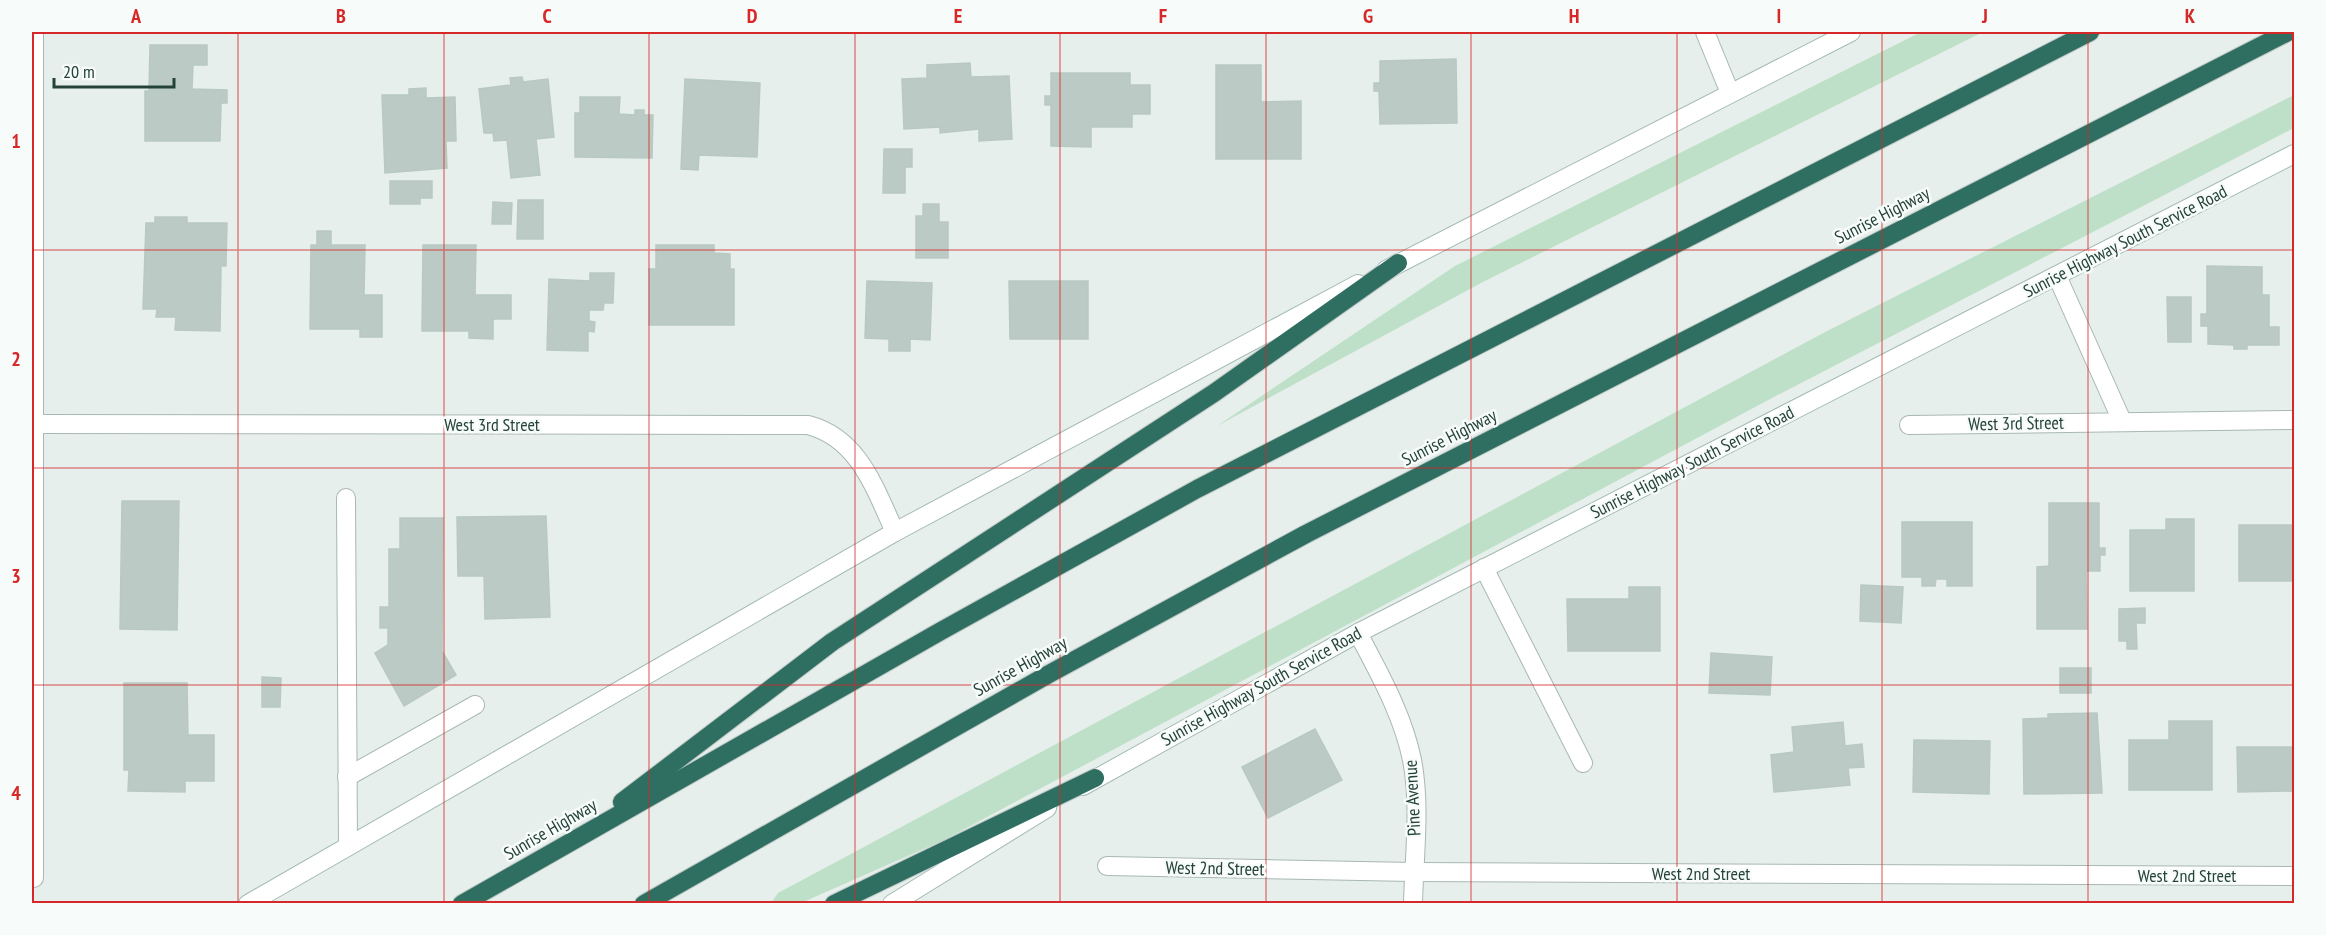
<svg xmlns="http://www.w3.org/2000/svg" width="2326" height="935" viewBox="0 0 2326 935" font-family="'PT Sans Narrow',sans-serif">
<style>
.green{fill:#bfe0c8}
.building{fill:#bbcac4;stroke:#b8c9c2;stroke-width:1.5}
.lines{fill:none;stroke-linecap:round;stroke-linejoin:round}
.service-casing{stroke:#a8b8b2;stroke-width:20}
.minor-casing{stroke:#a8b8b2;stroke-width:20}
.secondary-casing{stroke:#a4bbb3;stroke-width:20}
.motorway-casing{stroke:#c2cac8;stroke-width:20}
.service{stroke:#fff;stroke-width:18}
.minor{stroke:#fff;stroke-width:18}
.secondary{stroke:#fff;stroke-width:18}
.motorway{stroke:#2f6f62;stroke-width:18}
.grid{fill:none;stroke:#d62828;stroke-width:1.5;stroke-opacity:0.55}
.labels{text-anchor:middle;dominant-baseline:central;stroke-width:5;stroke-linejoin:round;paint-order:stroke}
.street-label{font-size:18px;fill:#24423a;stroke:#f7fbf9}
.neatline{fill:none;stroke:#d62828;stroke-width:2}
.grid-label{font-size:20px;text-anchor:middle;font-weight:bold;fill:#d62828}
</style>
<rect width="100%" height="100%" fill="#e6efeb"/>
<!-- green -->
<g class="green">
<path d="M 1921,32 L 1983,32 L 1481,283 L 1217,426 L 1455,266 Z"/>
<path d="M 2294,95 L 2294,128 L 1772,398 L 944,840 L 801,903 L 771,903 L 778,893 L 1827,331 Z"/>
</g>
<!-- building -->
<g class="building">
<path d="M 150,45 L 207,45 L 207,65 L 193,65 L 192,89 L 227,90 L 227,103 L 221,103 L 220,141 L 145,141 L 145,91 L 149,91 Z"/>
<path d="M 1456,59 L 1457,123 L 1380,124 L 1379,91 L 1374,91 L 1374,83 L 1380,83 L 1380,61 Z"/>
<path d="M 970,63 L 971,77 L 1009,76 L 1012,139 L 979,141 L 979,129 L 940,133 L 940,127 L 904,129 L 902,79 L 927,78 L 927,65 Z"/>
<path d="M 1216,65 L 1261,65 L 1261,102 L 1301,101 L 1301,159 L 1216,159 Z"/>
<path d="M 1051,73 L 1130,73 L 1130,85 L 1150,85 L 1150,114 L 1132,114 L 1132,127 L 1091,127 L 1091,147 L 1051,146 L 1051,105 L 1045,105 L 1045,96 L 1051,96 Z"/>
<path d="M 522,77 L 523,82 L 548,79 L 554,137 L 536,139 L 540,175 L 511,178 L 507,140 L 494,141 L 493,133 L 484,133 L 479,89 L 511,85 L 510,78 Z"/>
<path d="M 685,79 L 760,83 L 757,157 L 699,155 L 698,170 L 681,169 Z"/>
<path d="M 426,88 L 426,98 L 455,97 L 456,141 L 446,141 L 447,168 L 385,173 L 382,95 L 409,95 L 409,89 Z"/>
<path d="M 580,97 L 620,97 L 619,114 L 635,115 L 635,110 L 644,110 L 644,115 L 653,115 L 652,158 L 575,157 L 575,113 L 580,113 Z"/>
<path d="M 884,149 L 912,149 L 912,167 L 905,167 L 905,193 L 883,193 Z"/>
<path d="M 390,181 L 432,181 L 432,198 L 420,198 L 420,204 L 390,204 Z"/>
<path d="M 518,200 L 543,200 L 543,239 L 517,239 Z"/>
<path d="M 493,202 L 512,203 L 511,224 L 492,224 Z"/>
<path d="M 923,204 L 939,204 L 939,222 L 948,222 L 948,258 L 916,258 L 916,216 L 923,216 Z"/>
<path d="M 155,217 L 187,217 L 187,223 L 227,223 L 226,266 L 221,266 L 220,331 L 175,330 L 176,317 L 156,317 L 157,309 L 143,309 L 146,223 L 155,223 Z"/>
<path d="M 317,231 L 331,231 L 331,245 L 365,245 L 364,295 L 382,295 L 382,337 L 360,337 L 360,329 L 310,329 L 311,245 L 317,245 Z"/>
<path d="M 423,245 L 476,245 L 475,295 L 511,295 L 511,319 L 493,319 L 493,339 L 469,338 L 469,331 L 422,331 Z"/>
<path d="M 656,245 L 714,245 L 714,253 L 730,254 L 730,269 L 734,269 L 734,325 L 649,325 L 649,269 L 656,269 Z"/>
<path d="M 2207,266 L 2262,267 L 2262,295 L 2269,295 L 2269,327 L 2279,327 L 2279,345 L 2247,345 L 2247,349 L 2234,349 L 2234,345 L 2208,344 L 2208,326 L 2201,326 L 2201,314 L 2207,314 Z"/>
<path d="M 590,273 L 614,273 L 613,303 L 604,303 L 603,310 L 589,310 L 589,321 L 595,322 L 594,332 L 588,331 L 588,351 L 547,350 L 549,279 L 590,281 Z"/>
<path d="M 867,281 L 932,283 L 930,340 L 910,339 L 910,351 L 889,351 L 889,339 L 865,338 Z"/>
<path d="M 1009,281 L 1088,281 L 1088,339 L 1010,339 Z"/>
<path d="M 2167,297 L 2191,297 L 2191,342 L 2168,342 Z"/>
<path d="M 122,501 L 179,501 L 177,630 L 120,629 Z"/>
<path d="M 2049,503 L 2099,503 L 2099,548 L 2105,548 L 2105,555 L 2100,555 L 2100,571 L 2086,571 L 2087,629 L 2037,629 L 2037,567 L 2049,566 Z"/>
<path d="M 546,516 L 550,617 L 485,619 L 484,576 L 458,576 L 457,517 Z"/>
<path d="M 400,518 L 443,518 L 442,651 L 456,675 L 404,706 L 375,653 L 388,645 L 388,628 L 380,628 L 380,607 L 389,607 L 389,549 L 400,549 Z"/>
<path d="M 2166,519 L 2194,519 L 2194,591 L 2130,591 L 2130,530 L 2166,530 Z"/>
<path d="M 1902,522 L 1972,522 L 1972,586 L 1947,586 L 1947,579 L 1936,579 L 1935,586 L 1922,586 L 1922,577 L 1902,577 Z"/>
<rect x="2239" y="525" width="55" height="56"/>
<path d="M 1861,585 L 1903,587 L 1901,623 L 1860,621 Z"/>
<path d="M 1629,587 L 1660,587 L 1660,651 L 1568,651 L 1567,599 L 1629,599 Z"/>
<path d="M 2145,608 L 2145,623 L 2136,623 L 2137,649 L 2127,649 L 2127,641 L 2119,641 L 2119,609 Z"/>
<path d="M 1711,653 L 1772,657 L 1770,695 L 1709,693 Z"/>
<rect x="2060" y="668" width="31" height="25"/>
<path d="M 262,677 L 281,678 L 280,707 L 262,707 Z"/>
<path d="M 124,683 L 187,683 L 188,735 L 214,735 L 214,781 L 185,781 L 185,792 L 128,791 L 129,770 L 124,770 Z"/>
<path d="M 2097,713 L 2102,793 L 2024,794 L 2023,719 L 2048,718 L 2048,714 Z"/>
<path d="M 2169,721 L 2212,721 L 2212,790 L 2129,790 L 2129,740 L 2169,740 Z"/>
<path d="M 1843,722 L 1845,746 L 1862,744 L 1864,767 L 1848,768 L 1850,785 L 1774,792 L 1771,755 L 1794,752 L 1792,727 Z"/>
<path d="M 1315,729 L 1342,780 L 1268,818 L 1242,767 Z"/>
<path d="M 1914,740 L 1990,741 L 1989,794 L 1913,792 Z"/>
<path d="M 2237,747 L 2294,747 L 2294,791 L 2238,792 Z"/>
</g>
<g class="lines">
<!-- service casing -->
<g class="service-casing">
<g id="service">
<path d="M 346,498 L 348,846"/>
<path d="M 1484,568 L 1583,763"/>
<path d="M 347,777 L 475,705"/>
</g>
</g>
<!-- minor casing -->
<g class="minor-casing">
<g id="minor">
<path d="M 1705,32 L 1730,93"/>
<path d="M 2057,276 L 2122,421"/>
<path d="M 32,424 L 808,425 C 859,438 875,489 895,532"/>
<path d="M 1909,425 L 2294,420"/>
<path d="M 1358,633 C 1379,673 1403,715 1412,760 C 1421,806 1414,857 1413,904"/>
<path d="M 1107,866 L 1413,872 L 2294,876"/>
<path d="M 32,878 L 34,878 L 34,32"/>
</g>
</g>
<!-- secondary casing -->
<g class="secondary-casing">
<g id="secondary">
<path d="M 1386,270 L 1851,32"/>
<path d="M 1083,786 L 1358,633 L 2294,154"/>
<path d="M 248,904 L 895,532 L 1358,284"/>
<path d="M 892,904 L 1047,808"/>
</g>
</g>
<!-- motorway casing -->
<g class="motorway-casing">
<g id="motorway">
<path d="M 622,802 L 832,642 L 1214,393 L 1398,263"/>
<path d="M 462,904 L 941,631 L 1197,489 L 2090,32"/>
<path d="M 644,904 L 1049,674 L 1306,534 L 2288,32"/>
<path d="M 834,904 L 1095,778"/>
</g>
</g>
<!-- service -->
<use href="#service" class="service"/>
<!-- minor -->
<use href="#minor" class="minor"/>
<!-- secondary -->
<use href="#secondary" class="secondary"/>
<!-- motorway -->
<use href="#motorway" class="motorway"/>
</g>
<!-- grid -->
<path class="grid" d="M 238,32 L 238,904M 444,32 L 444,904M 649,32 L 649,904M 855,32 L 855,904M 1060,32 L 1060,904M 1266,32 L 1266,904M 1471,32 L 1471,904M 1677,32 L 1677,904M 1882,32 L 1882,904M 2088,32 L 2088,904M 32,250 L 2294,250M 32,468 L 2294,468M 32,685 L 2294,685"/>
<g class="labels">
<!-- street labels -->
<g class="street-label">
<text transform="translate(1882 215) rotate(-27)">Sunrise Highway</text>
<text transform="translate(2125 241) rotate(-27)">Sunrise Highway South Service Road</text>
<text transform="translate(2016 423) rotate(-1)">West 3rd Street</text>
<text x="492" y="424">West 3rd Street</text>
<text transform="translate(1449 437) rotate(-27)">Sunrise Highway</text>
<text transform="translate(1692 462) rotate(-27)">Sunrise Highway South Service Road</text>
<text transform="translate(1020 666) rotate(-29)">Sunrise Highway</text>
<text transform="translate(1261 686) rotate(-29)">Sunrise Highway South Service Road</text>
<text transform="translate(1412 798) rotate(-93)">Pine Avenue</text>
<text transform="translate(550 829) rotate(-30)">Sunrise Highway</text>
<text transform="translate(1215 868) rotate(1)">West 2nd Street</text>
<text x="1701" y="873">West 2nd Street</text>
<text x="2187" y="875">West 2nd Street</text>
</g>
</g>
<!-- border -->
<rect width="2326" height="935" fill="none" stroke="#f7fbf9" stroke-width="66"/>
<!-- scale -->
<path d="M54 78v9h120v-9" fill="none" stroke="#24423a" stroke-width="3"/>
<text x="63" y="78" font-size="18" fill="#24423a" stroke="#f7fbf9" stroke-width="4.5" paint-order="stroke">20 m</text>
<rect x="33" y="33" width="2260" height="869" class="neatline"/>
<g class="grid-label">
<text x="136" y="23">A</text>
<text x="341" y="23">B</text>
<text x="547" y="23">C</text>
<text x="752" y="23">D</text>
<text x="958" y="23">E</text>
<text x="1163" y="23">F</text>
<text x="1368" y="23">G</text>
<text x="1574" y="23">H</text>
<text x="1779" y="23">I</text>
<text x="1985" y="23">J</text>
<text x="2190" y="23">K</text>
<text x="16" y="148">1</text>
<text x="16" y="366">2</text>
<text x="16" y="583">3</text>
<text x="16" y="800">4</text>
</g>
</svg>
